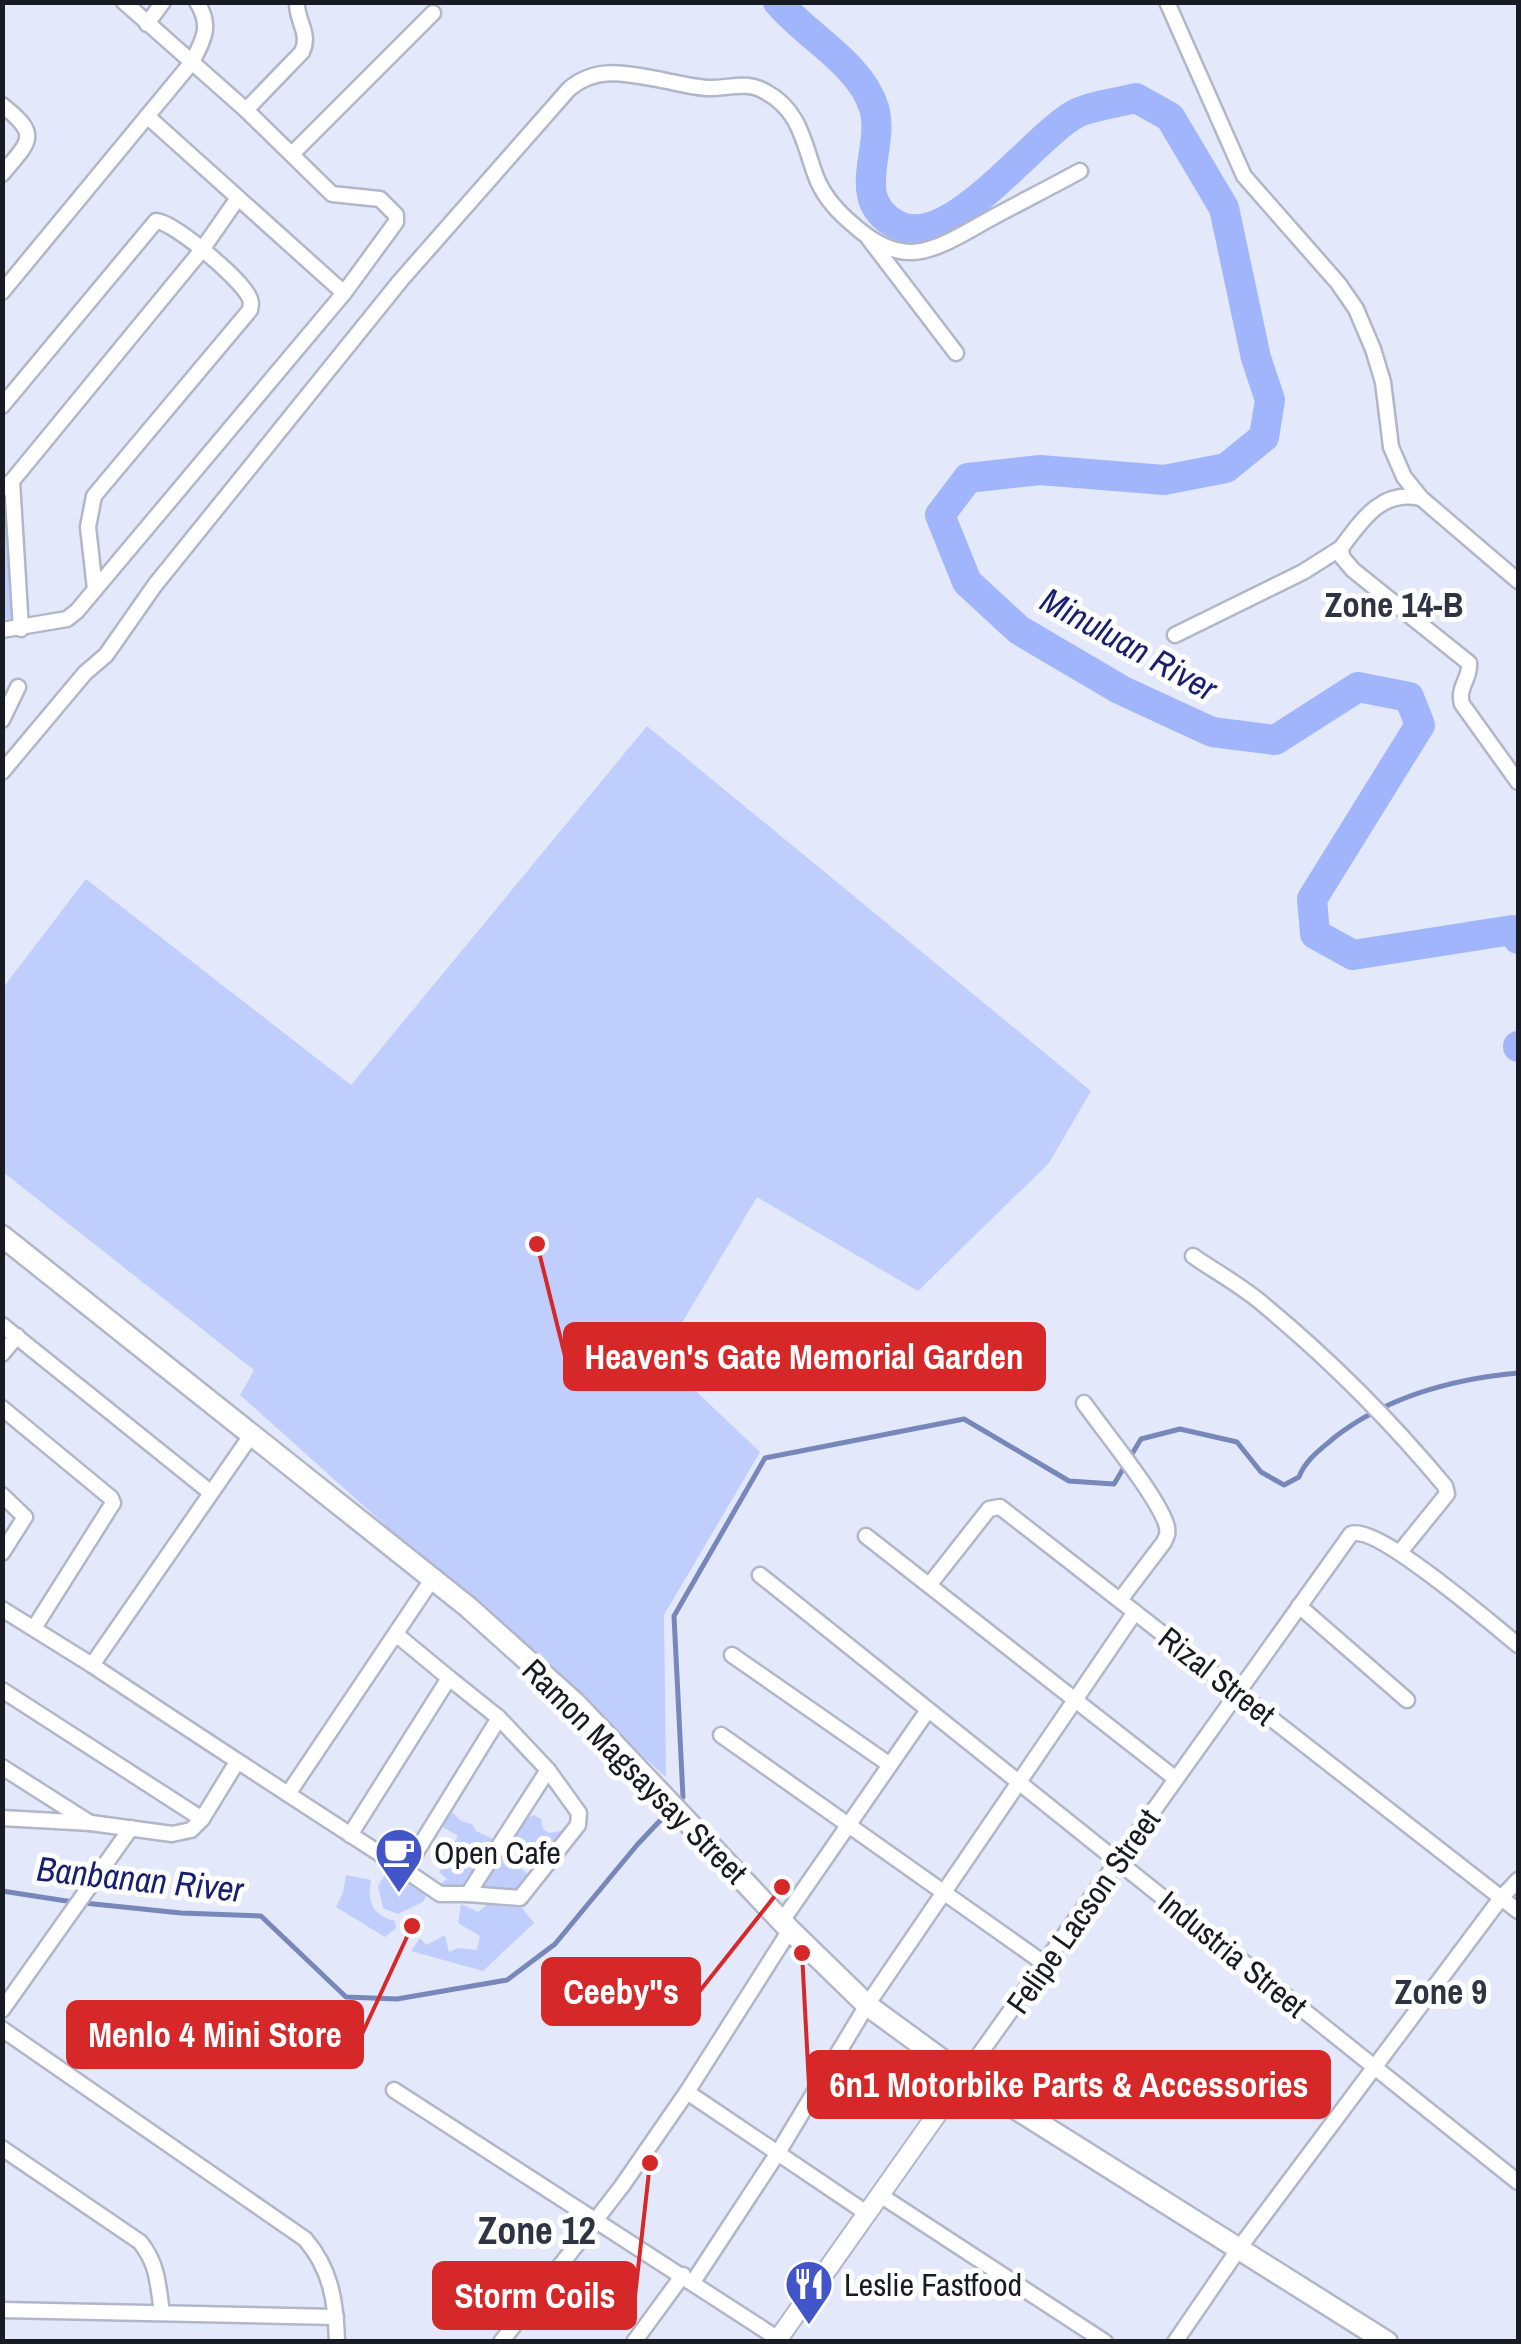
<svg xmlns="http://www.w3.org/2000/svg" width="1521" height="2344" viewBox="0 0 1521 2344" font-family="'Archivo Narrow',sans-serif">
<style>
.green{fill:#bfcefc}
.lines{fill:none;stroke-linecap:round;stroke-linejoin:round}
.stream{stroke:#7787ba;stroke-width:5}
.river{stroke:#a0b5fc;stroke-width:30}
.minor-casing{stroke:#b1b6c8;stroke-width:19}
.tertiary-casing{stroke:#b1b6c8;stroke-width:22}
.secondary-casing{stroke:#b1b6c8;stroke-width:25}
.minor{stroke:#fff;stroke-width:14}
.tertiary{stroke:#fff;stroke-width:18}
.secondary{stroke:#fff;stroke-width:20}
.labels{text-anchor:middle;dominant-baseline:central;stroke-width:10;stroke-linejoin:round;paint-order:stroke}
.street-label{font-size:32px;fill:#181b21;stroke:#fff}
.poi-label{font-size:32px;fill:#181b21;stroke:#fff;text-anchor:start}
.neighbourhood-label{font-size:35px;font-weight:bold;fill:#2f3442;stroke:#fff}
.water-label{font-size:35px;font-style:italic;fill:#181f6f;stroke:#fff}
.quarter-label{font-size:38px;font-weight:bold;fill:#2f3442;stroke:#fff}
.leader{fill:none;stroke:#d62828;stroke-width:4}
.callout-dot{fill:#d62828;stroke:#fff;stroke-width:4}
.callout{fill:#d62828;stroke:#d62828;stroke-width:4}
.callout-label{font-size:35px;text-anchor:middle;font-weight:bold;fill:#fff}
</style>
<rect width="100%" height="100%" fill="#e3e9fb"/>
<!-- green -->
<g class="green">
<path d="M 11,499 L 17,619 L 3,619 L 2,500 Z"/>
<path d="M 647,726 L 1091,1091 L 1049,1163 L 918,1291 L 757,1197 L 661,1358 L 760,1452 L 664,1615 L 666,1777 L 240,1395 L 254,1370 L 3,1172 L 2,989 L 86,879 L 351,1085 Z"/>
<path d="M 450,1810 L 461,1821 L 472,1824 L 476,1831 L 493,1839 C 496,1862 469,1871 466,1892 L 446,1891 L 440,1884 L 447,1879 L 439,1872 L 451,1859 L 449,1850 L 458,1836 L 438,1824 Z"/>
<path d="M 534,1815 L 541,1819 L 543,1829 L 549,1833 L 567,1830 L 519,1896 L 484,1892 L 477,1885 L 510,1834 L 515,1839 L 503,1856 L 528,1874 L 542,1855 L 514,1834 L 521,1821 Z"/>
<path d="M 390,1867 L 426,1896 L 423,1902 L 398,1914 L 383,1908 L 378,1886 Z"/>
<path d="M 346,1875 L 371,1880 C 367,1902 372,1915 395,1921 L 396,1928 L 385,1937 L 336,1907 L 343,1893 Z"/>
<path d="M 461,1904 L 478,1912 L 488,1904 L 522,1908 L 534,1923 L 483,1971 L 411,1951 L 420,1938 L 426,1945 L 445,1935 L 449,1952 L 458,1948 L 477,1950 L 480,1936 L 458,1923 Z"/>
</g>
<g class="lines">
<!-- stream -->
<g class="stream">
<path d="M 678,1802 L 683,1797 L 674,1616 L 765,1458 L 964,1419 L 1069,1481 L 1114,1484 L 1141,1439 L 1180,1429 L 1237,1442 L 1261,1472 L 1284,1485 L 1299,1477 C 1305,1460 1321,1449 1335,1437 C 1388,1396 1452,1379 1518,1373"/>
<path d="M 2,1891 L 73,1902"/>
<path d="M 84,1903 L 181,1913 L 261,1916 L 346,1997 L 397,1999 L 507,1980 L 555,1944 L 637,1845 L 670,1810"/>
</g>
<!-- river -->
<g class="river">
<path d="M 778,2 C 807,37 860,63 874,108 C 886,149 847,199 897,225 C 950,253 1033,136 1077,113 C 1094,105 1117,103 1136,98 L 1170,117 L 1224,208 L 1256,358 L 1270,400 L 1264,437 L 1226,468 L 1164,480 L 1040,470 L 968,478 L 940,515 L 967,582 L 1019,630 L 1121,690 L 1212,732 L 1275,740 L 1358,687 L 1409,697 L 1420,725 L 1312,899 L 1315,934 L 1353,955 L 1512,930 L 1518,939"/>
<path d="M 1518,1046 L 1518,1047"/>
</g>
<!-- minor casing -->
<g class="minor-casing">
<g id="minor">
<path d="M 1167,2 L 1244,176 L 1338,283 L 1356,309 L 1373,349 L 1383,382 L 1391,447 L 1404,477 L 1421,498 L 1518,581"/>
<path d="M 147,24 L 163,2"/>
<path d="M 2,105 C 40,135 31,140 2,174"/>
<path d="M 246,110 L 302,52 C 311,33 296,21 297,2"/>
<path d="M 147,116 L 344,293"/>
<path d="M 292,154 L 433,13"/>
<path d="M 869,239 L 956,353"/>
<path d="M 2,292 L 192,62 C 204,39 212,26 197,2"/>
<path d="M 2,406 L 156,221 C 174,222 238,277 248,295 C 252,302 251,303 250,310 L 94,496 L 88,527 L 95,589"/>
<path d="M 12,481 L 21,629"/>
<path d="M 2,489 L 12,481 L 201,251 L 238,198"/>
<path d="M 1420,498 C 1382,489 1362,520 1341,548 L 1342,557 L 1353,570 L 1469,663 C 1471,678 1457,687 1462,704 L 1518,782"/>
<path d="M 2,630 L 67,619 L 77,611 L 344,293 L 396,222 L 396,215 L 380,199 L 332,194 L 246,110 L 124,2"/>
<path d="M 1175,635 L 1303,572 L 1341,548"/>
<path d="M 2,720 L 18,687"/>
<path d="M 2,772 L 85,673 L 106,655 L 155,585 L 401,280 L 569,89 C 597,65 628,74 662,80 C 677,83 692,87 707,88 C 729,89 746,80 766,92 C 799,110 803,140 815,174 C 822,194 834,208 850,222 C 904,271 931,252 986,221 C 1017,204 1049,188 1080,171"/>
<path d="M 1193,1256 C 1216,1272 1242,1286 1264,1305 C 1329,1359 1391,1421 1445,1486 L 1447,1494 L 1400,1552"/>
<path d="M 2,1325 L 210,1492"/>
<path d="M 2,1354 L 17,1336"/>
<path d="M 1084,1403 C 1103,1430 1160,1499 1167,1527 C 1168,1535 1167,1535 1164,1542 L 1120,1600"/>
<path d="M 2,1408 L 111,1498 L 113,1503 L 34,1628"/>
<path d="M 252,1434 L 92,1665 C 195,1734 300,1802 405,1870 L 499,1718 L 449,1678 L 350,1835"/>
<path d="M 2,1495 L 25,1517 L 2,1553"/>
<path d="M 866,1536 L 1176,1779"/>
<path d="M 760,1575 L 1518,2182"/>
<path d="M 930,1584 L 989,1509 L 1000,1507 L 1518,1911"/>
<path d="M 1299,1606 L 1407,1700"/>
<path d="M 2,1609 L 92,1665"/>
<path d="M 397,1635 L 449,1678"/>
<path d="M 732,1655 L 890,1765"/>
<path d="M 2,1690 L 202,1819 L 237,1762"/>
<path d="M 721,1735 L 1045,1964"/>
<path d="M 2,1767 L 90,1823"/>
<path d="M 288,1794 L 433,1578"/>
<path d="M 2,1818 L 91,1823 L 172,1834 L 191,1830 L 202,1819"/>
<path d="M 405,1870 L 440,1894 L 468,1894 L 548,1770 L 499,1718"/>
<path d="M 468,1894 L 520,1898 L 578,1825 L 579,1813 L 548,1770"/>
<path d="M 782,1921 L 928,1710"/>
<path d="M 2,2010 L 131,1828"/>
<path d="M 2,2029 L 305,2239 C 331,2269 336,2302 337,2342"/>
<path d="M 964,2076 L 1351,1534 C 1377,1524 1492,1624 1518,1645"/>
<path d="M 394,2090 L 783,2342"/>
<path d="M 687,2092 L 868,2214"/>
<path d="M 2,2148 L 140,2242 C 158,2264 158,2285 162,2313"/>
<path d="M 880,2195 L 1105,2342"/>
<path d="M 693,2282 L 779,2151 L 867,2005 L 1135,1612"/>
<path d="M 2,2310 L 336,2317"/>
<path d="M 501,2342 L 622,2186 L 687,2092 L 790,1930"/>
<path d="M 634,2342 L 683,2275"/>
<path d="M 1175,2342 L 1240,2247 L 1501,1898 L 1518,1880"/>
</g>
</g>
<!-- tertiary casing -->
<g class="tertiary-casing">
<path id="tertiary" d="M 776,2342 L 964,2076"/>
</g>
<!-- secondary casing -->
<g class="secondary-casing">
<path id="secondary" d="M 2,1236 L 468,1607 L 576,1704 L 790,1930 L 867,2005 L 964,2076 L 1387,2342"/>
</g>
<!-- minor -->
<use href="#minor" class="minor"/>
<!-- tertiary -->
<use href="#tertiary" class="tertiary"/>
<!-- secondary -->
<use href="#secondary" class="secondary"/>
</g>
<!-- icons -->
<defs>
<g id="cafe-pin" transform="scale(2.5)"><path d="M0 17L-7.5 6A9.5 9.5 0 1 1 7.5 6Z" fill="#4256ca" stroke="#fff"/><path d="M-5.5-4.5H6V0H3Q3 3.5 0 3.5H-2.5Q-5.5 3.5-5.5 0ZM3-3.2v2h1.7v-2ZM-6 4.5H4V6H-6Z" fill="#fff"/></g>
<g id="restaurant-pin" transform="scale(2.5)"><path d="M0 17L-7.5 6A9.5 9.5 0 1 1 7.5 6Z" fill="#4256ca" stroke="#fff"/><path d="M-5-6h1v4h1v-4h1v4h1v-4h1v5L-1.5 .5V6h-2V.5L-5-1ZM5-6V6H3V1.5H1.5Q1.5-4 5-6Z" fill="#fff"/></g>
</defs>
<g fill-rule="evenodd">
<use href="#cafe-pin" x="399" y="1852"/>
<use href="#restaurant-pin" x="809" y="2284"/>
</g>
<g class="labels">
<!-- street labels -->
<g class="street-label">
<text transform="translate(1217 1676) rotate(38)">Rizal Street</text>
<text transform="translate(635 1771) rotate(45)">Ramon Magsaysay Street</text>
<text transform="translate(1083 1911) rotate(-55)">Felipe Lacson Street</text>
<text transform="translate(1233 1954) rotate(39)">Industria Street</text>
</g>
<!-- poi labels -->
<g class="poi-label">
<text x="434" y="1852">Open Cafe</text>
<text x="844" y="2284">Leslie Fastfood</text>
</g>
<!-- neighbourhood labels -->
<g class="neighbourhood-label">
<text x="1394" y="604">Zone 14-B</text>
<text x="1441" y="1991">Zone 9</text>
</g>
<!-- water labels -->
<g class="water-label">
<text transform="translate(1129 644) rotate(29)">Minuluan River</text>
<text transform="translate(140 1879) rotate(6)">Banbanan River</text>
</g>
<!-- quarter labels -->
<g class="quarter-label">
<text x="537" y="2230">Zone 12</text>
</g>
</g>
<!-- callouts -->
<path class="leader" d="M537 1244L565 1356M782 1887L699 1992M412 1926L362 2034M802 1953L809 2085M650 2163L635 2296"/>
<g class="callout-dot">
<circle cx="537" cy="1244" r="10"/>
<circle cx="782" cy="1887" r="10"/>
<circle cx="412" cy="1926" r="10"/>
<circle cx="802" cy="1953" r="10"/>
<circle cx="650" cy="2163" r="10"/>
</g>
<g class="callout">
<rect x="565" y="1324" width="479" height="65" rx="10"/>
<rect x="543" y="1959" width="156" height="65" rx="10"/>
<rect x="68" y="2002" width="294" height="65" rx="10"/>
<rect x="809" y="2052" width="520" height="65" rx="10"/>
<rect x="434" y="2263" width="201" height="65" rx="10"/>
</g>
<g class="callout-label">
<text x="804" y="1369">Heaven's Gate Memorial Garden</text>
<text x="621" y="2004">Ceeby"s</text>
<text x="215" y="2047">Menlo 4 Mini Store</text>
<text x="1069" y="2097">6n1 Motorbike Parts &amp; Accessories</text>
<text x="535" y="2308">Storm Coils</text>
</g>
<!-- border -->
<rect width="1521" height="2344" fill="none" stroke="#181b21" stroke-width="10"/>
</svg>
